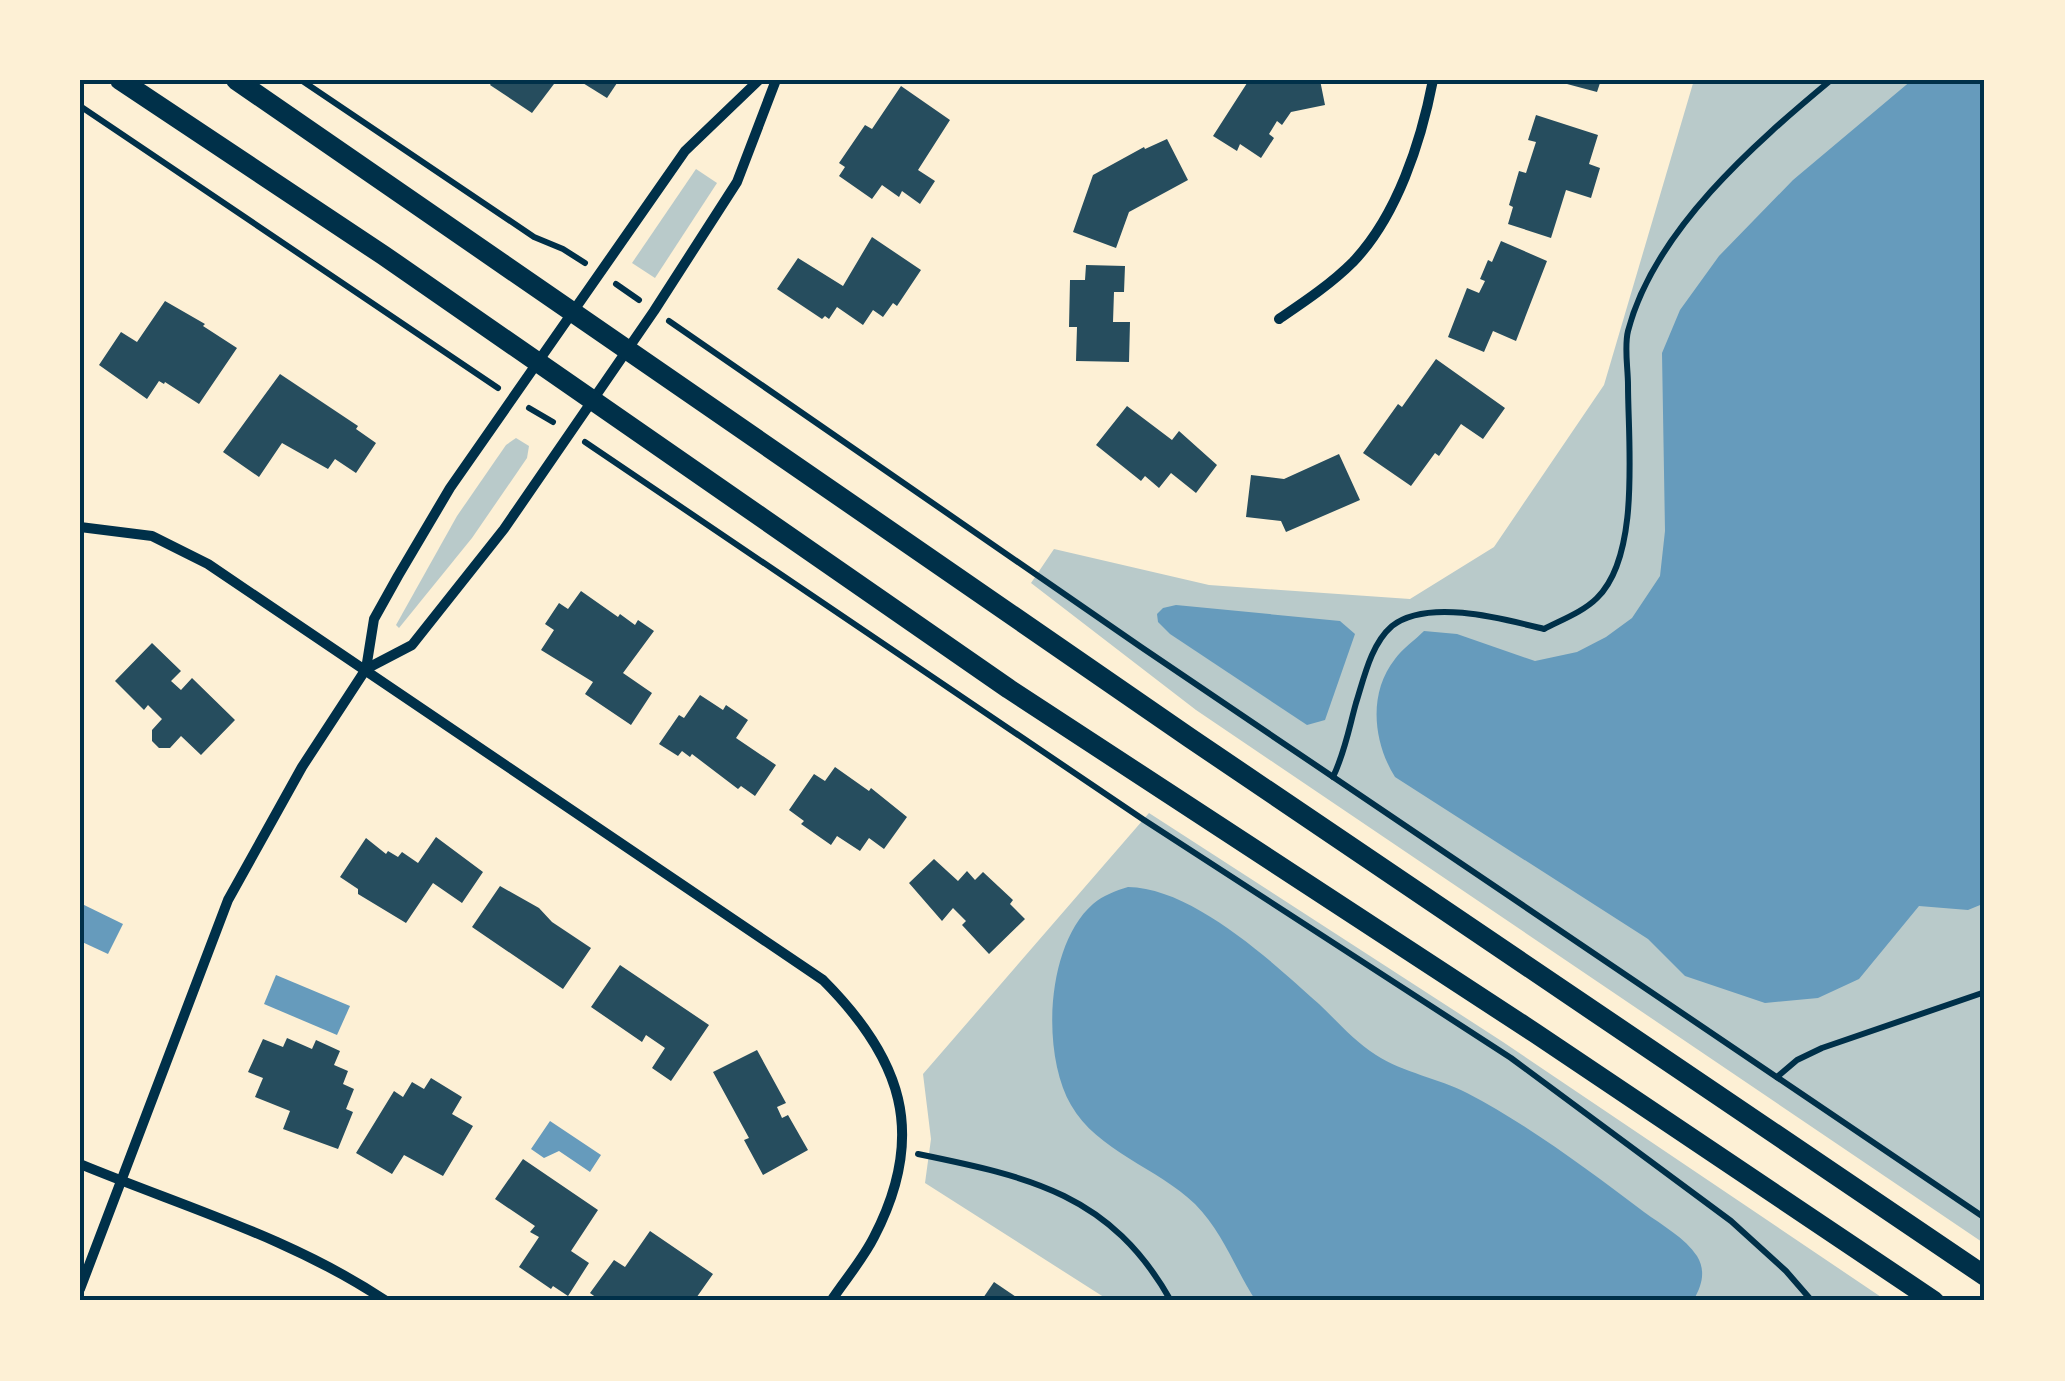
<svg xmlns="http://www.w3.org/2000/svg" width="2065" height="1381" viewBox="0 0 2065 1381" font-family="Lato,sans-serif">
<style>
.green{fill:#b9caca}
.water{fill:#669bbc}
.building{fill:#264d5e}
.lines{fill:none;stroke-linecap:round;stroke-linejoin:round}
.path{stroke:#003049;stroke-width:6}
.minor{stroke:#003049;stroke-width:10}
.secondary{stroke:#003049;stroke-width:20}
.neatline{fill:none;stroke:#003049;stroke-width:4}
</style>
<rect width="100%" height="100%" fill="#fdf0d5"/>
<!-- green -->
<g class="green">
<path d="M 1694,80 L 1985,80 L 1985,1244 L 1196,710 L 1031,583 L 1054,549 L 1209,585 L 1410,599 L 1494,547 L 1604,385 Z"/>
<path d="M 696,169 L 717,183 L 655,278 L 632,263 Z"/>
<path d="M 516,438 L 529,446 L 527,458 L 472,538 L 399,628 L 396,625 L 457,516 L 506,445 Z"/>
<path d="M 1149,813 L 1503,1042 L 1887,1301 L 1110,1301 L 925,1183 L 931,1139 L 923,1074 Z"/>
</g>
<!-- water -->
<g class="water">
<path d="M 1912,80 L 1985,80 L 1985,903 L 1968,910 L 1919,906 L 1859,979 L 1818,998 L 1765,1003 L 1685,976 L 1648,939 L 1395,777 C 1373,742 1368,693 1395,659 C 1403,648 1415,640 1424,631 L 1457,634 L 1535,661 L 1577,652 L 1606,637 L 1632,618 L 1660,576 L 1665,531 L 1662,353 L 1680,310 L 1719,256 L 1793,180 Z"/>
<path d="M 1176,605 L 1340,621 L 1355,634 L 1325,720 L 1307,725 L 1170,634 L 1158,622 L 1157,614 L 1163,608 Z"/>
<path d="M 1128,887 C 1193,888 1271,961 1319,1004 C 1338,1022 1354,1041 1376,1055 C 1404,1073 1438,1078 1467,1093 C 1530,1126 1588,1170 1644,1212 C 1662,1225 1685,1238 1697,1256 C 1706,1271 1702,1285 1694,1299 L 1256,1301 C 1235,1269 1223,1232 1195,1204 C 1158,1168 1097,1151 1071,1105 C 1041,1053 1046,945 1093,904 C 1104,895 1115,891 1128,887 Z"/>
<path d="M 80,903 L 123,924 L 108,954 L 80,941 Z"/>
<path d="M 276,975 L 350,1006 L 337,1035 L 264,1004 Z"/>
<path d="M 550,1121 L 601,1155 L 590,1172 L 559,1151 L 544,1158 L 531,1149 Z"/>
</g>
<!-- building -->
<g class="building">
<path d="M 493,80 L 557,80 L 532,113 L 490,85 Z"/>
<path d="M 578,80 L 619,80 L 607,98 Z"/>
<path d="M 1249,80 L 1320,80 L 1325,105 L 1291,112 L 1282,125 L 1277,121 L 1269,134 L 1274,138 L 1261,158 L 1240,144 L 1237,151 L 1213,136 Z"/>
<path d="M 1552,80 L 1601,80 L 1597,92 Z"/>
<path d="M 901,86 L 950,120 L 918,170 L 935,181 L 920,204 L 902,191 L 899,197 L 882,185 L 872,199 L 839,176 L 845,167 L 839,163 L 865,125 L 872,129 Z"/>
<path d="M 1536,115 L 1598,135 L 1589,164 L 1600,168 L 1591,198 L 1566,190 L 1551,238 L 1508,224 L 1513,207 L 1509,205 L 1519,171 L 1526,173 L 1536,142 L 1528,140 Z"/>
<path d="M 1167,139 L 1188,180 L 1129,212 L 1116,248 L 1073,232 L 1093,175 L 1144,147 L 1145,149 Z"/>
<path d="M 872,237 L 921,270 L 897,306 L 893,303 L 883,317 L 873,310 L 863,325 L 837,307 L 829,319 L 825,316 L 822,319 L 777,289 L 798,258 L 843,286 Z"/>
<path d="M 1501,241 L 1547,261 L 1516,341 L 1493,331 L 1484,352 L 1448,337 L 1467,288 L 1479,293 L 1485,281 L 1480,279 L 1488,260 L 1492,262 Z"/>
<path d="M 1086,265 L 1125,266 L 1124,292 L 1114,292 L 1113,322 L 1130,322 L 1129,362 L 1076,361 L 1077,327 L 1069,327 L 1070,280 L 1085,280 Z"/>
<path d="M 165,301 L 205,324 L 203,326 L 237,348 L 199,404 L 165,382 L 164,384 L 159,381 L 147,399 L 99,365 L 121,332 L 137,342 Z"/>
<path d="M 1436,359 L 1505,408 L 1483,439 L 1461,424 L 1439,456 L 1435,453 L 1411,486 L 1363,453 L 1398,404 L 1402,407 Z"/>
<path d="M 280,374 L 358,426 L 356,429 L 376,443 L 356,473 L 335,459 L 328,469 L 282,443 L 259,477 L 223,452 Z"/>
<path d="M 1127,406 L 1172,440 L 1179,431 L 1217,465 L 1196,493 L 1171,473 L 1159,488 L 1145,476 L 1141,481 L 1096,445 Z"/>
<path d="M 1339,454 L 1360,500 L 1286,532 L 1281,521 L 1246,517 L 1251,475 L 1284,479 Z"/>
<path d="M 581,591 L 618,617 L 620,614 L 635,625 L 638,620 L 654,631 L 623,673 L 652,693 L 631,725 L 585,694 L 593,682 L 541,650 L 554,630 L 545,624 L 559,603 L 568,609 Z"/>
<path d="M 152,643 L 181,671 L 171,681 L 181,690 L 192,678 L 235,720 L 201,755 L 181,736 L 170,748 L 159,748 L 152,741 L 152,730 L 162,719 L 148,705 L 144,710 L 115,681 Z"/>
<path d="M 700,695 L 723,710 L 726,705 L 748,720 L 736,738 L 776,765 L 755,796 L 741,786 L 738,789 L 692,754 L 690,757 L 682,751 L 678,756 L 659,744 L 679,715 L 684,718 Z"/>
<path d="M 835,767 L 869,791 L 871,788 L 907,817 L 884,849 L 869,838 L 860,851 L 837,836 L 831,845 L 801,824 L 804,821 L 789,810 L 814,774 L 825,781 Z"/>
<path d="M 436,837 L 483,872 L 462,903 L 433,883 L 406,923 L 358,894 L 358,889 L 340,877 L 366,838 L 386,854 L 388,851 L 398,857 L 402,852 L 418,863 Z"/>
<path d="M 934,859 L 958,881 L 967,871 L 975,880 L 983,872 L 1013,900 L 1010,904 L 1025,919 L 989,954 L 962,925 L 966,921 L 953,908 L 942,921 L 909,883 Z"/>
<path d="M 500,886 L 539,908 L 552,922 L 591,948 L 563,989 L 472,927 Z"/>
<path d="M 620,965 L 709,1025 L 671,1081 L 652,1068 L 665,1048 L 646,1035 L 642,1042 L 591,1007 Z"/>
<path d="M 287,1038 L 312,1049 L 316,1040 L 340,1051 L 334,1065 L 348,1071 L 343,1084 L 354,1089 L 346,1109 L 353,1112 L 338,1149 L 283,1129 L 290,1111 L 255,1097 L 263,1078 L 248,1072 L 263,1039 L 283,1047 Z"/>
<path d="M 757,1050 L 786,1103 L 777,1107 L 782,1118 L 788,1115 L 808,1150 L 763,1175 L 744,1140 L 749,1138 L 713,1072 Z"/>
<path d="M 431,1078 L 462,1097 L 452,1114 L 473,1126 L 443,1176 L 404,1155 L 392,1174 L 356,1153 L 394,1091 L 403,1097 L 412,1082 L 424,1089 Z"/>
<path d="M 523,1159 L 598,1210 L 571,1251 L 589,1263 L 568,1296 L 553,1286 L 551,1289 L 519,1267 L 539,1237 L 530,1232 L 535,1226 L 495,1199 Z"/>
<path d="M 650,1231 L 713,1274 L 694,1301 L 601,1301 L 590,1293 L 614,1260 L 625,1267 Z"/>
<path d="M 994,1282 L 1022,1301 L 981,1301 Z"/>
</g>
<g class="lines">
<!-- path -->
<g class="path">
<path d="M 301,80 L 534,237 L 563,249 L 585,263"/>
<path d="M 80,106 L 498,388"/>
<path d="M 616,284 L 639,300"/>
<path d="M 669,321 L 1141,647 L 1985,1218"/>
<path d="M 529,408 L 553,422"/>
<path d="M 585,442 L 1144,820 L 1511,1058 L 1731,1221 L 1786,1271 L 1812,1301"/>
<path d="M 1333,777 C 1345,752 1349,728 1356,703 C 1364,678 1371,644 1392,626 C 1428,598 1504,619 1544,629 C 1561,620 1583,612 1597,598 C 1641,555 1628,443 1628,385 C 1628,368 1624,347 1628,331 C 1654,231 1754,144 1831,80"/>
<path d="M 1777,1077 L 1797,1060 L 1822,1048 L 1985,992"/>
<path d="M 918,1154 C 1030,1177 1111,1194 1171,1301"/>
</g>
<!-- minor -->
<g class="minor">
<path d="M 1279,319 C 1304,302 1331,284 1353,262 C 1397,216 1421,142 1433,80"/>
<path d="M 80,527 L 152,536 L 208,564 L 823,980 C 901,1058 928,1133 874,1237 C 863,1259 845,1280 831,1301"/>
<path d="M 366,669 L 412,645 L 504,529 L 654,311 L 737,182 L 776,80"/>
<path d="M 80,1164 C 184,1207 292,1238 386,1301"/>
<path d="M 80,1289 L 228,900 L 302,767 L 366,669 L 374,619 L 398,576 L 450,488 L 685,151 L 759,80"/>
</g>
<!-- secondary -->
<g class="secondary">
<path d="M 120,80 L 383,255 L 1009,689 L 1535,1033 L 1934,1301"/>
<path d="M 236,80 L 1190,738 L 1985,1276"/>
</g>
</g>
<!-- border -->
<rect width="2065" height="1381" fill="none" stroke="#fdf0d5" stroke-width="165"/>
<rect x="82" y="82" width="1900" height="1216" class="neatline"/>
</svg>
